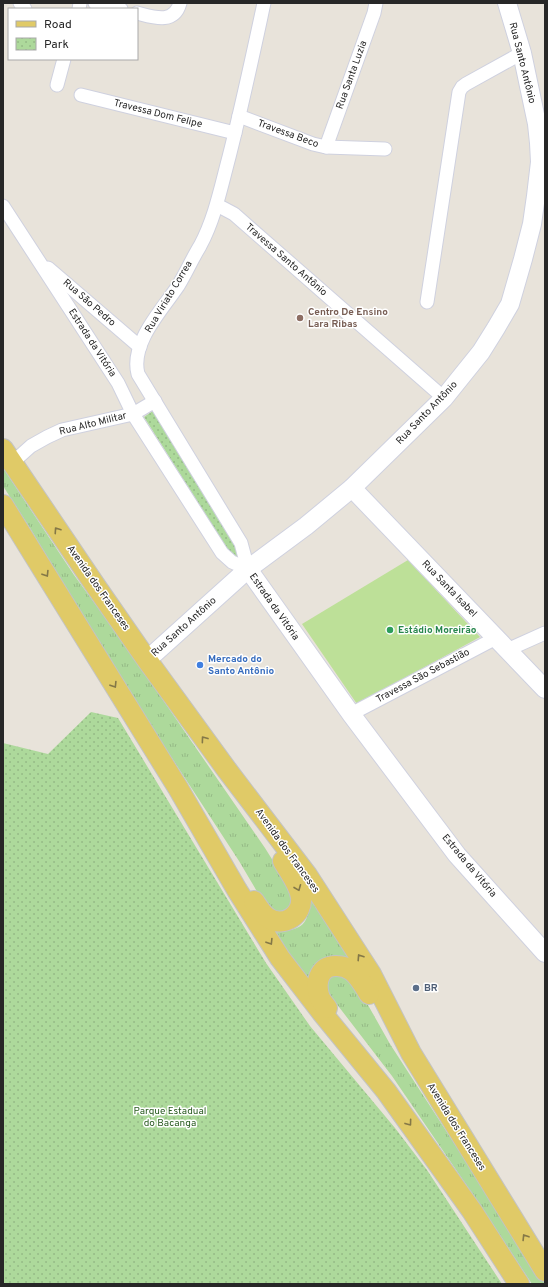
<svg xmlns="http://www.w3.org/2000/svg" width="548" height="1287" viewBox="0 0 548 1287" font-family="Overpass,sans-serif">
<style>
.grass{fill:url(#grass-tufts)}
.park{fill:url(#park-dots)}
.pitch{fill:#bde098}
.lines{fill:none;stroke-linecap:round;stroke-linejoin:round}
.street-casing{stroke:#cfd1df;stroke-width:15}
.secondary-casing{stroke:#cfd1df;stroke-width:20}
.primary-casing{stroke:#c3c3c3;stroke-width:22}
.street{stroke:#fff;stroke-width:13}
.secondary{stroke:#fff;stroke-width:18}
.primary{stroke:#e0ca67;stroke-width:20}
.oneway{stroke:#847847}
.education-dot{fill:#8d6e63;stroke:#fff;stroke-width:1.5}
.leisure-dot{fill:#2e9e5b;stroke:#fff;stroke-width:1.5}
.shop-dot{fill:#3f7fe0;stroke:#fff;stroke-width:1.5}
.service-dot{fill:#5c6f8a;stroke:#fff;stroke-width:1.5}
.labels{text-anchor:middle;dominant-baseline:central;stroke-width:3;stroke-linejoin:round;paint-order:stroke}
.street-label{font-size:10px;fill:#272727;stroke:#fff}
.education-label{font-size:10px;font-weight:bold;fill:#785e54;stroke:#fff;text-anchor:start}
.leisure-label{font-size:10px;font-weight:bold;fill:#27864d;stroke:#fff;text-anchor:start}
.shop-label{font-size:10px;font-weight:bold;fill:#366cbe;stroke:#fff;text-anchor:start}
.service-label{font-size:10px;font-weight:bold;fill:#4e5e75;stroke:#fff;text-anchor:start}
.park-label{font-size:10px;fill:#295b20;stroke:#fff}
</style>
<defs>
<pattern id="grass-tufts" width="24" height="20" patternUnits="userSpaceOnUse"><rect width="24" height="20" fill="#add99b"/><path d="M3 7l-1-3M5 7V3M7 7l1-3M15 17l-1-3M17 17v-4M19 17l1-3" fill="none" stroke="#95ba86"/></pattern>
<pattern id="park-dots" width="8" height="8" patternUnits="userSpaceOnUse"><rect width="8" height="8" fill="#add99b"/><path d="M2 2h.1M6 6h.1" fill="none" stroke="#95ba86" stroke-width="1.8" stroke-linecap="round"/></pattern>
</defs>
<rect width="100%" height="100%" fill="#e8e3da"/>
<!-- grass -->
<g class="grass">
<path d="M 3,468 L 74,575 L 125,645 L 265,848 L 290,888 L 293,902 L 285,912 L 275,913 L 262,900 L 239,861 L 121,680 L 30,528 L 3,486 Z"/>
<path d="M 310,893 L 357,963 L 309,987 L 272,933 C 304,929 309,927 310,893 Z"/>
<path d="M 336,974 L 355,982 L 390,1044 L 545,1284 L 532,1284 L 476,1199 L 392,1076 L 329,994 C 325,984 326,978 336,974 Z"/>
</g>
<!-- park -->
<g class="park">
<path d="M 154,410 L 243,554 L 235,561 L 144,417 Z"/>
<path d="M 91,712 L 118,718 L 266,963 L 310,1026 L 395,1128 L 427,1170 L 502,1284 L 3,1284 L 3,743 L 48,754 Z"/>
</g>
<!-- pitch -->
<path class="pitch" d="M 408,560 L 480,637 L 357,704 L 302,624 Z"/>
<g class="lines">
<!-- street casing -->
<g class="street-casing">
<g id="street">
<path d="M 20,3 L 25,9"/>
<path d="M 95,3 L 121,9"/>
<path d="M 79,9 L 80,3"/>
<path d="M 137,13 C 153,17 174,25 180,3"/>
<path d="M 57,85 L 64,59"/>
<path d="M 81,95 L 235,133"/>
<path d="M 239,116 L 313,144 L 326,147 L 385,149"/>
<path d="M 326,147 L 374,13 L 376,3"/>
<path d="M 217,205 L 234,214 L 444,398"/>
<path d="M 3,206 L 118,383 L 133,414 L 222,553 L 232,562 L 248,569"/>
<path d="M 48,268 L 140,347"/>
<path d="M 427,302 L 459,92 L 462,87 L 466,84 L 522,53"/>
<path d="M 12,463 L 31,446 L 47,437 L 62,430 L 133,414 L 155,401"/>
<path d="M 248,569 L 241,543 L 138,374 C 130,343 162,310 178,286 C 186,273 192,259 200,246 C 215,218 221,187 229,157 C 242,106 253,54 264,3"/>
<path d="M 507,650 L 545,633"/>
<path d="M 351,714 L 496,638"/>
</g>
</g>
<!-- secondary casing -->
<g class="secondary-casing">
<g id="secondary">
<path d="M 352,488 L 545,689"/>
<path d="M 248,569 L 351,714 L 457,855 L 545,953"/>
<path d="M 147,660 L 248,569 L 306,526 L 352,488 L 444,398 L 481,352 L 496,328 L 510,304 L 523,259 L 532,224 L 536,196 L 540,162 L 539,143 L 537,124 L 522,53 L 507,3"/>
</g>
</g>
<!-- primary casing -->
<g class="primary-casing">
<g id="primary">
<path d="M 3,449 L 97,588 L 147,660 L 227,770 L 307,875 L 371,974 L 411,1053 L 545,1271"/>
<path d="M 3,505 L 178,788 L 237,890 L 280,958 L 323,1014 L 386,1091 L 472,1211 L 519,1284"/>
<path d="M 254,901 C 258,907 262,914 268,918 C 284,928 303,915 301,897 C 299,884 289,872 283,861"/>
<path d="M 327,1008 C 324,1004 320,1000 319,995 C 315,981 320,965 337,966 C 342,966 348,968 352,971 C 359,976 364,986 369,994"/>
</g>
</g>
<!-- street -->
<use href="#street" class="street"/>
<!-- secondary -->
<use href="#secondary" class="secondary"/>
<!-- primary -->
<use href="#primary" class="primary"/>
</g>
<!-- one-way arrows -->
<defs><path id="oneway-chevron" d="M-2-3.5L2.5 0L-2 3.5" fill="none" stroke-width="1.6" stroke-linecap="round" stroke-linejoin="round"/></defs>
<g class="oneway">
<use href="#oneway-chevron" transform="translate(57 530) rotate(-124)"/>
<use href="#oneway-chevron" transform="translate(46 574) rotate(58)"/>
<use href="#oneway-chevron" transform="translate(114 685) rotate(58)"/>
<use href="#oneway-chevron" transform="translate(204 739) rotate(-126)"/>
<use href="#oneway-chevron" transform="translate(298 888) rotate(68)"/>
<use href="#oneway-chevron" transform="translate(270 942) rotate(58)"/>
<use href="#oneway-chevron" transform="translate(360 957) rotate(-123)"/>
<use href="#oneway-chevron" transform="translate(409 1123) rotate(54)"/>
<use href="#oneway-chevron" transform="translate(525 1237) rotate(-122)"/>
</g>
<!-- markers -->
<circle class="education-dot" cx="300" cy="318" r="4"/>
<circle class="leisure-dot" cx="390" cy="630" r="4"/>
<circle class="shop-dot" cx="200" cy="665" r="4"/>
<circle class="service-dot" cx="416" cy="988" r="4"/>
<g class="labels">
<!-- street labels -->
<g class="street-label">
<text transform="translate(522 63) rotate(76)">Rua Santo Antônio</text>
<text transform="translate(352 75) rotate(-70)">Rua Santa Luzia</text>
<text transform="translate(158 114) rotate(14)">Travessa Dom Felipe</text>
<text transform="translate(288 134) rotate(20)">Travessa Beco</text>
<text transform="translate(286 260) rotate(41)">Travessa Santo Antônio</text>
<text transform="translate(169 297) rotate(-59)">Rua Viriato Correa</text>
<text transform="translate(89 303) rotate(41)">Rua São Pedro</text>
<text transform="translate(92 343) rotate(57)">Estrada da Vitória</text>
<text transform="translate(427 413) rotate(-46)">Rua Santo Antônio</text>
<text transform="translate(93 424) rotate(-14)">Rua Alto Militar</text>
<text transform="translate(98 588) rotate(55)">Avenida dos Franceses</text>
<text transform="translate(449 589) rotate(46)">Rua Santa Isabel</text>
<text transform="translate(274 607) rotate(55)">Estrada da Vitória</text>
<text transform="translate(184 627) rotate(-42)">Rua Santo Antônio</text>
<text transform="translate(423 676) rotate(-28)">Travessa São Sebastião</text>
<text transform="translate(287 851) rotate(54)">Avenida dos Franceses</text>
<text transform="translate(469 866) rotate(50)">Estrada da Vitória</text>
<text transform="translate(456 1127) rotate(58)">Avenida dos Franceses</text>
</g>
<!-- education labels -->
<g class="education-label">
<text x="308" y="312">Centro De Ensino<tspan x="308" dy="12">Lara Ribas</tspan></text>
</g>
<!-- leisure labels -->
<g class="leisure-label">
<text x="398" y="630">Estádio Moreirão</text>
</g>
<!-- shop labels -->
<g class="shop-label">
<text x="208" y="659">Mercado do<tspan x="208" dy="12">Santo Antônio</tspan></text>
</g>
<!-- service labels -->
<g class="service-label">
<text x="424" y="988">BR</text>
</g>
<!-- park labels -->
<g class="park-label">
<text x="170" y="1111">Parque Estadual<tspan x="170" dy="12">do Bacanga</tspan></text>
</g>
</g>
<!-- border -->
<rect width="548" height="1287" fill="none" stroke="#272727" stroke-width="8"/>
<!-- legend -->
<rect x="8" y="8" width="130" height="52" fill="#ffffff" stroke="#a9a9a9"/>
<rect x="16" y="21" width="20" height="6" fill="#e0ca67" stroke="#a9a9a9"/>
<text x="44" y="28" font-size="12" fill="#272727">Road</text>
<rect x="16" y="38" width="20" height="12" fill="url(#park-dots)" stroke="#a9a9a9"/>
<text x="44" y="48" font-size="12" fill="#272727">Park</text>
</svg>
